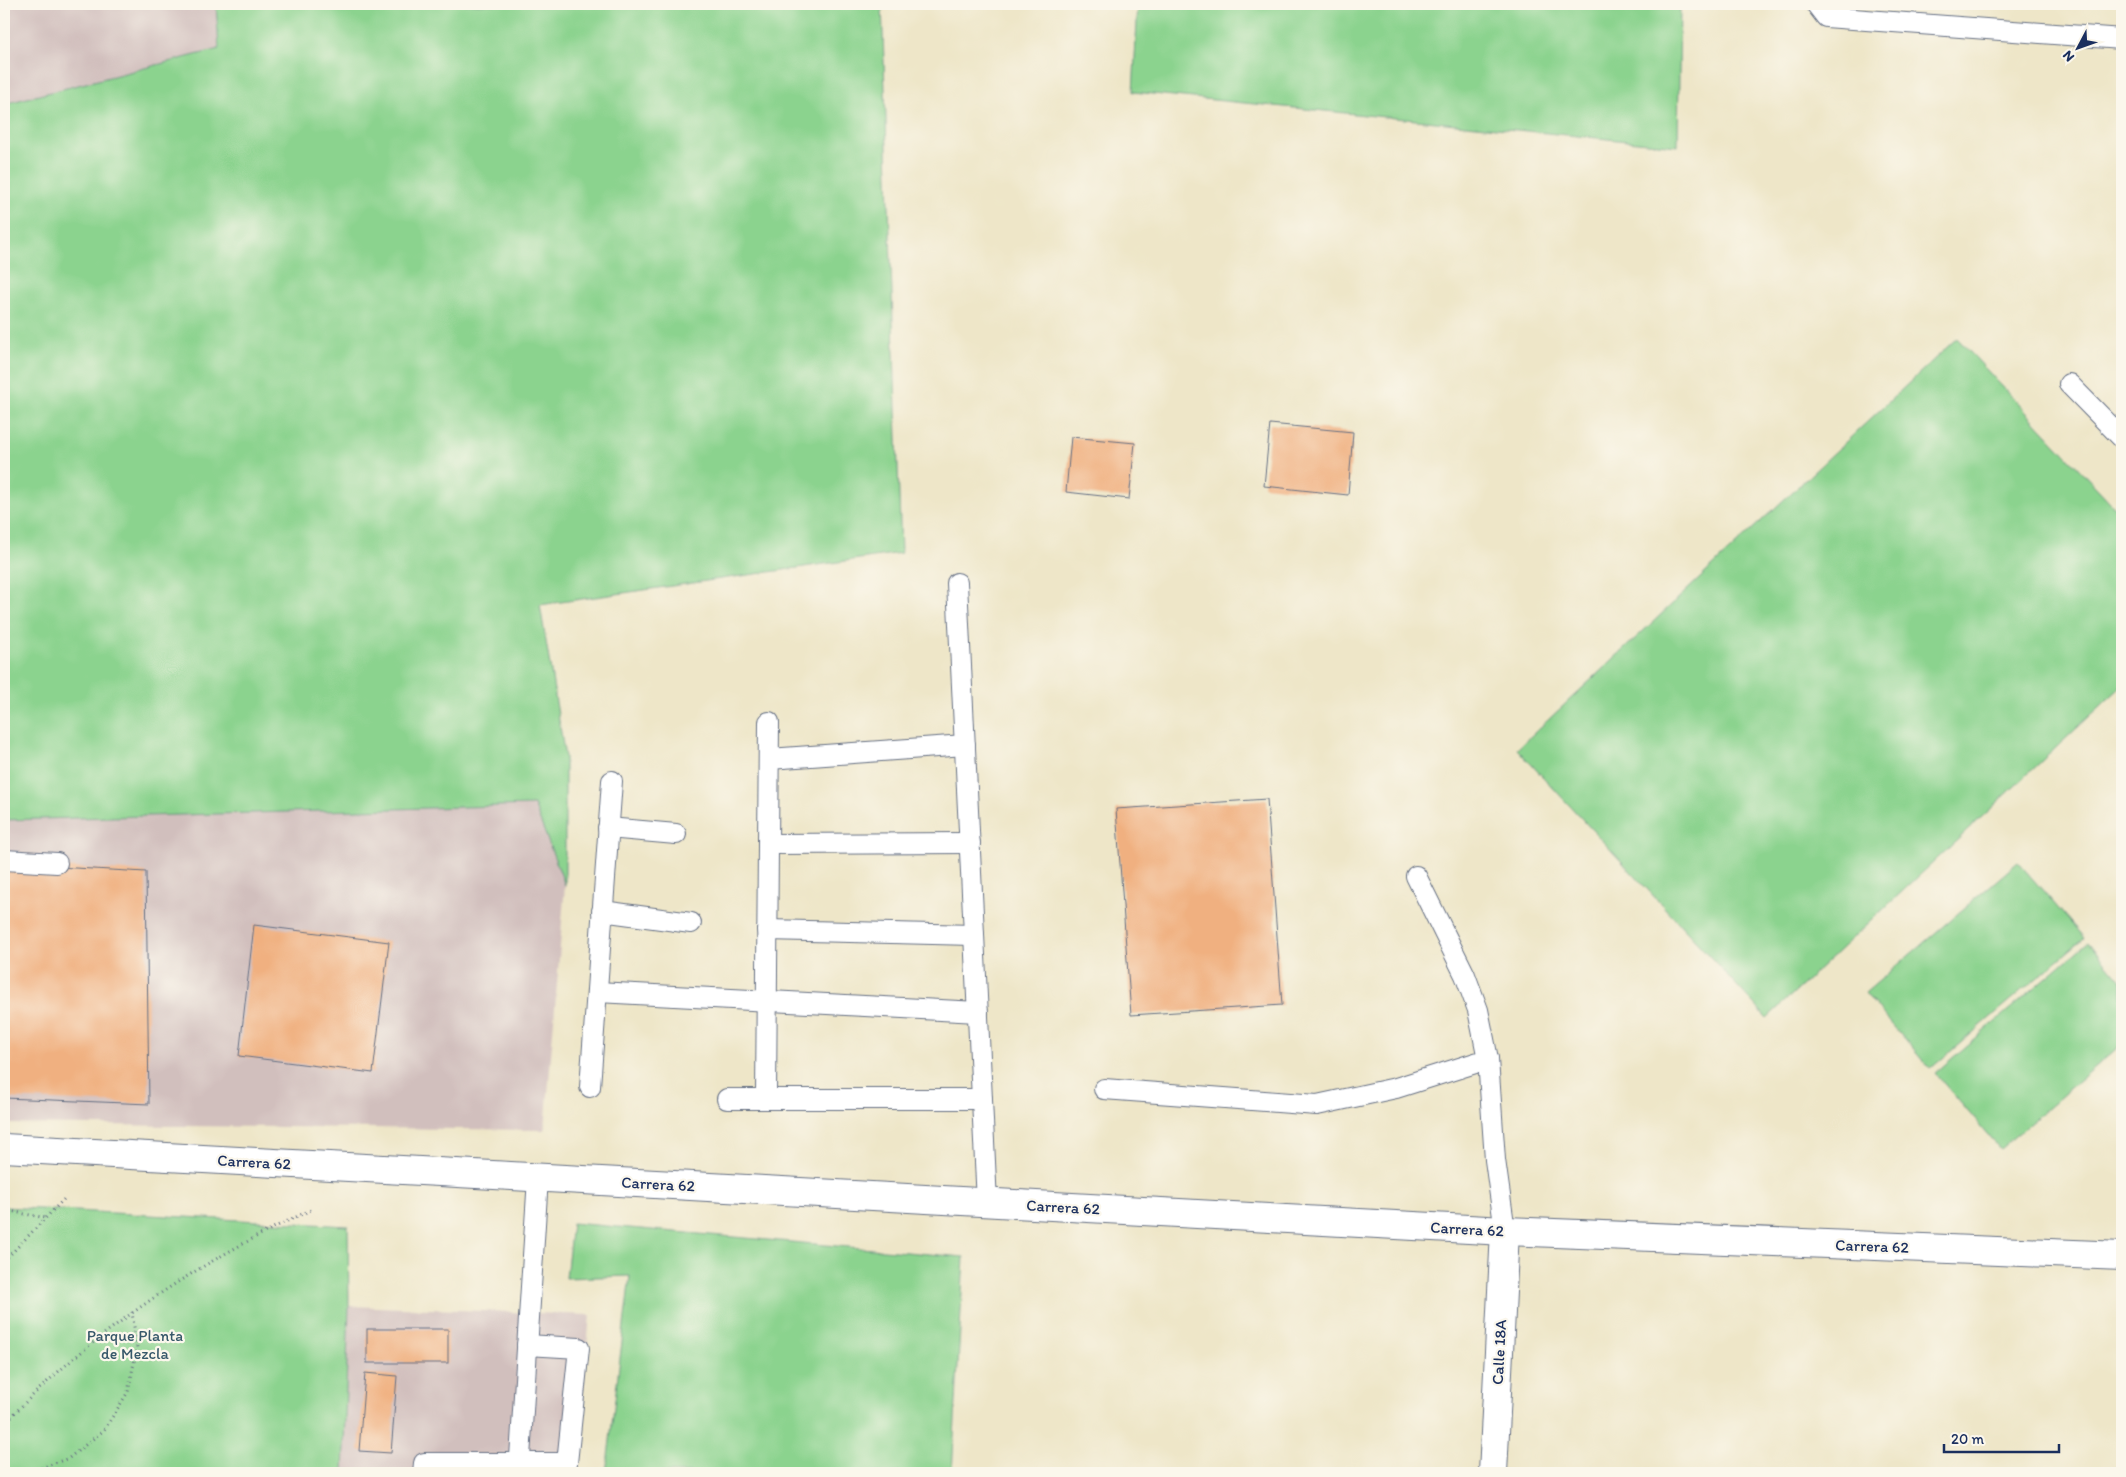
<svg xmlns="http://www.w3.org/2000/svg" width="2126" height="1477" viewBox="0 0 2126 1477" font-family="Itim,sans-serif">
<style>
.industrial{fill:#d1bfbd}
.green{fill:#8bd38e;stroke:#538176}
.building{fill:#f0b080}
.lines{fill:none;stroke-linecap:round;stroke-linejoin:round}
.service-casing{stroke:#656f83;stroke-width:22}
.minor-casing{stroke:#656f83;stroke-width:30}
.path{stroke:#656f83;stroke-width:3;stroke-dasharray:1 4;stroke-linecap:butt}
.service{stroke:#fff;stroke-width:20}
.minor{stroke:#fff;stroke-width:28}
.labels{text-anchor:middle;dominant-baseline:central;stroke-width:4.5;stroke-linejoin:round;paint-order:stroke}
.street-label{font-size:16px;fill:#1b2f5e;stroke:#fbf7ec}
.park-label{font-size:16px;fill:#37586a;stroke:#fbf7ec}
</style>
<rect width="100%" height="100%" fill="#fbf7ec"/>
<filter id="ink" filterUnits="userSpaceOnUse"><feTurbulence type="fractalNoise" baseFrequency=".02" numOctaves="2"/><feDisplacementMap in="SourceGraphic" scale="10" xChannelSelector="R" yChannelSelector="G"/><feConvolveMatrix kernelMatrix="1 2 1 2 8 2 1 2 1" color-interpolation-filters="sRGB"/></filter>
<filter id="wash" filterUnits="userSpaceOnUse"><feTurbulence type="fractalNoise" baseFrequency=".0096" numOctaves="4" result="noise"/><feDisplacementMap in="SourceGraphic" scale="20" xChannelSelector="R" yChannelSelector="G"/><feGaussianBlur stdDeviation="1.12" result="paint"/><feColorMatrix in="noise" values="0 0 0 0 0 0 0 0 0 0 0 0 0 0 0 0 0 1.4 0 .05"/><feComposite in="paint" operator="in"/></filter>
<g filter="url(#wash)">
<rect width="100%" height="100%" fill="#eee6c8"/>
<!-- industrial -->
<g class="industrial">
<path d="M 4,4 L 216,4 L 219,49 L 4,104 Z"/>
<path d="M 534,805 L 565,885 L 545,1130 L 4,1124 L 4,820 Z"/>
<path d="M 349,1306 L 590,1315 L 575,1473 L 343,1473 Z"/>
</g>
<!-- green -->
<g class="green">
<path d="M 216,4 L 882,4 L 901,553 L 540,605 L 565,757 L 565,885 L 534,805 L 4,820 L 4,104 L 219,49 Z"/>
<path d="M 1138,4 L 1680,4 L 1678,146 L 1133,92 Z"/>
<path d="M 1957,338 L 2122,515 L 2122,686 L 1767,1018 L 1517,749 Z"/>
<path d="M 2018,862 L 2084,938 L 1930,1069 L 1865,993 Z"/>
<path d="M 2088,942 L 2122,982 L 2122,1044 L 2000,1149 L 1935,1073 Z"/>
<path d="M 4,1207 L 348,1226 L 349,1306 L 343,1473 L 4,1473 Z"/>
<path d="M 572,1223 L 964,1257 L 952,1473 L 606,1473 L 630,1276 L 566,1278 Z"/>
</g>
<g id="blocks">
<!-- building -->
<g class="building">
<path d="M 1270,424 L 1353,432 L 1348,495 L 1264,486 Z"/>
<path d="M 1071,437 L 1135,443 L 1129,499 L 1066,492 Z"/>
<path d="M 1267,799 L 1282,1005 L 1131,1015 L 1116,809 Z"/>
<path d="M 4,864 L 146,872 L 149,1104 L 4,1098 Z"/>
<path d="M 254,925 L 389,942 L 373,1073 L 239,1056 Z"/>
<rect x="367" y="1329" width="81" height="34"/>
<path d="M 365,1373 L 397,1376 L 391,1453 L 359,1451 Z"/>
</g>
</g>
</g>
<g filter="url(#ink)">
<use href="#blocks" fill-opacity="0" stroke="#656f83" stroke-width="1"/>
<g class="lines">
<!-- service casing -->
<g class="service-casing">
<g id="service">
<path d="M 1816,4 L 1826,17 L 2122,39"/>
<path d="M 2069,384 L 2122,438"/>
<path d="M 957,583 L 987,1203"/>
<path d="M 769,759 L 965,745"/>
<path d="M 608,828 L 676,834"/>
<path d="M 768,844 L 970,843"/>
<path d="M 4,860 L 57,863"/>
<path d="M 1416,876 L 1465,975 L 1478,1010 L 1488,1059 L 1495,1160 L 1505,1231"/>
<path d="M 602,911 L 691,923"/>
<path d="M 767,930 L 974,935"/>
<path d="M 597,992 L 978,1012"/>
<path d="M 590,1087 L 612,781"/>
<path d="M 1104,1089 L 1317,1105 L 1396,1088 L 1488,1059"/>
<path d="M 766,1097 L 769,722"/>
<path d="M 727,1099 L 982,1099"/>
<path d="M 423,1473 L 424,1463 L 567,1463 L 579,1348 L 527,1345"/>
<path d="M 519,1473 L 538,1178"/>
</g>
</g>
<!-- minor casing -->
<g class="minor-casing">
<g id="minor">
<path d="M 4,1148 L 1505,1231 L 2122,1256"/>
<path d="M 1493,1473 L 1505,1231"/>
</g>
</g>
<!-- path -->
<g class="path">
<path d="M 4,1210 L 46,1218"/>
<path d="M 4,1261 L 65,1198"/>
<path d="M 4,1424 C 92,1332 197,1262 313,1209"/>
<path d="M 4,1473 L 23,1473"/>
<path d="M 27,1473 L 69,1458 L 104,1430 L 128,1392 L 137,1348 L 132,1312"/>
</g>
<!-- service -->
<use href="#service" class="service"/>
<!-- minor -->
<use href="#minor" class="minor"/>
</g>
</g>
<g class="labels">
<!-- street labels -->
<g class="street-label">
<text transform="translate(254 1162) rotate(3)">Carrera 62</text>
<text transform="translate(658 1184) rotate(3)">Carrera 62</text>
<text transform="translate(1063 1207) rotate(3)">Carrera 62</text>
<text transform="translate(1467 1229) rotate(3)">Carrera 62</text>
<text transform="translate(1872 1246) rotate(2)">Carrera 62</text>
<text transform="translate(1499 1352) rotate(-87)">Calle 18A</text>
</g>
<!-- park labels -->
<g class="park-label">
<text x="135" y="1335">Parque Planta<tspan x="135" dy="18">de Mezcla</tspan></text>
</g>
</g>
<!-- margin -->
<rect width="2126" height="1477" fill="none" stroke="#fbf7ec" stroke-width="20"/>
<!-- north arrow -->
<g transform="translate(2078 48) rotate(229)" stroke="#fbf7ec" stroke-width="4" paint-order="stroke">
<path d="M0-4L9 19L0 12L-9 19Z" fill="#1b2f5e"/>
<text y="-8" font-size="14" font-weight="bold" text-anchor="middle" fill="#1b2f5e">N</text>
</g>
<!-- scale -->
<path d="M1944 1444v8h115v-8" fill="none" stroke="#1b2f5e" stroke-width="2.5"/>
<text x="1951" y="1444" font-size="15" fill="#1b2f5e" stroke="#fbf7ec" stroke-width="4" paint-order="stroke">20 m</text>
</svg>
